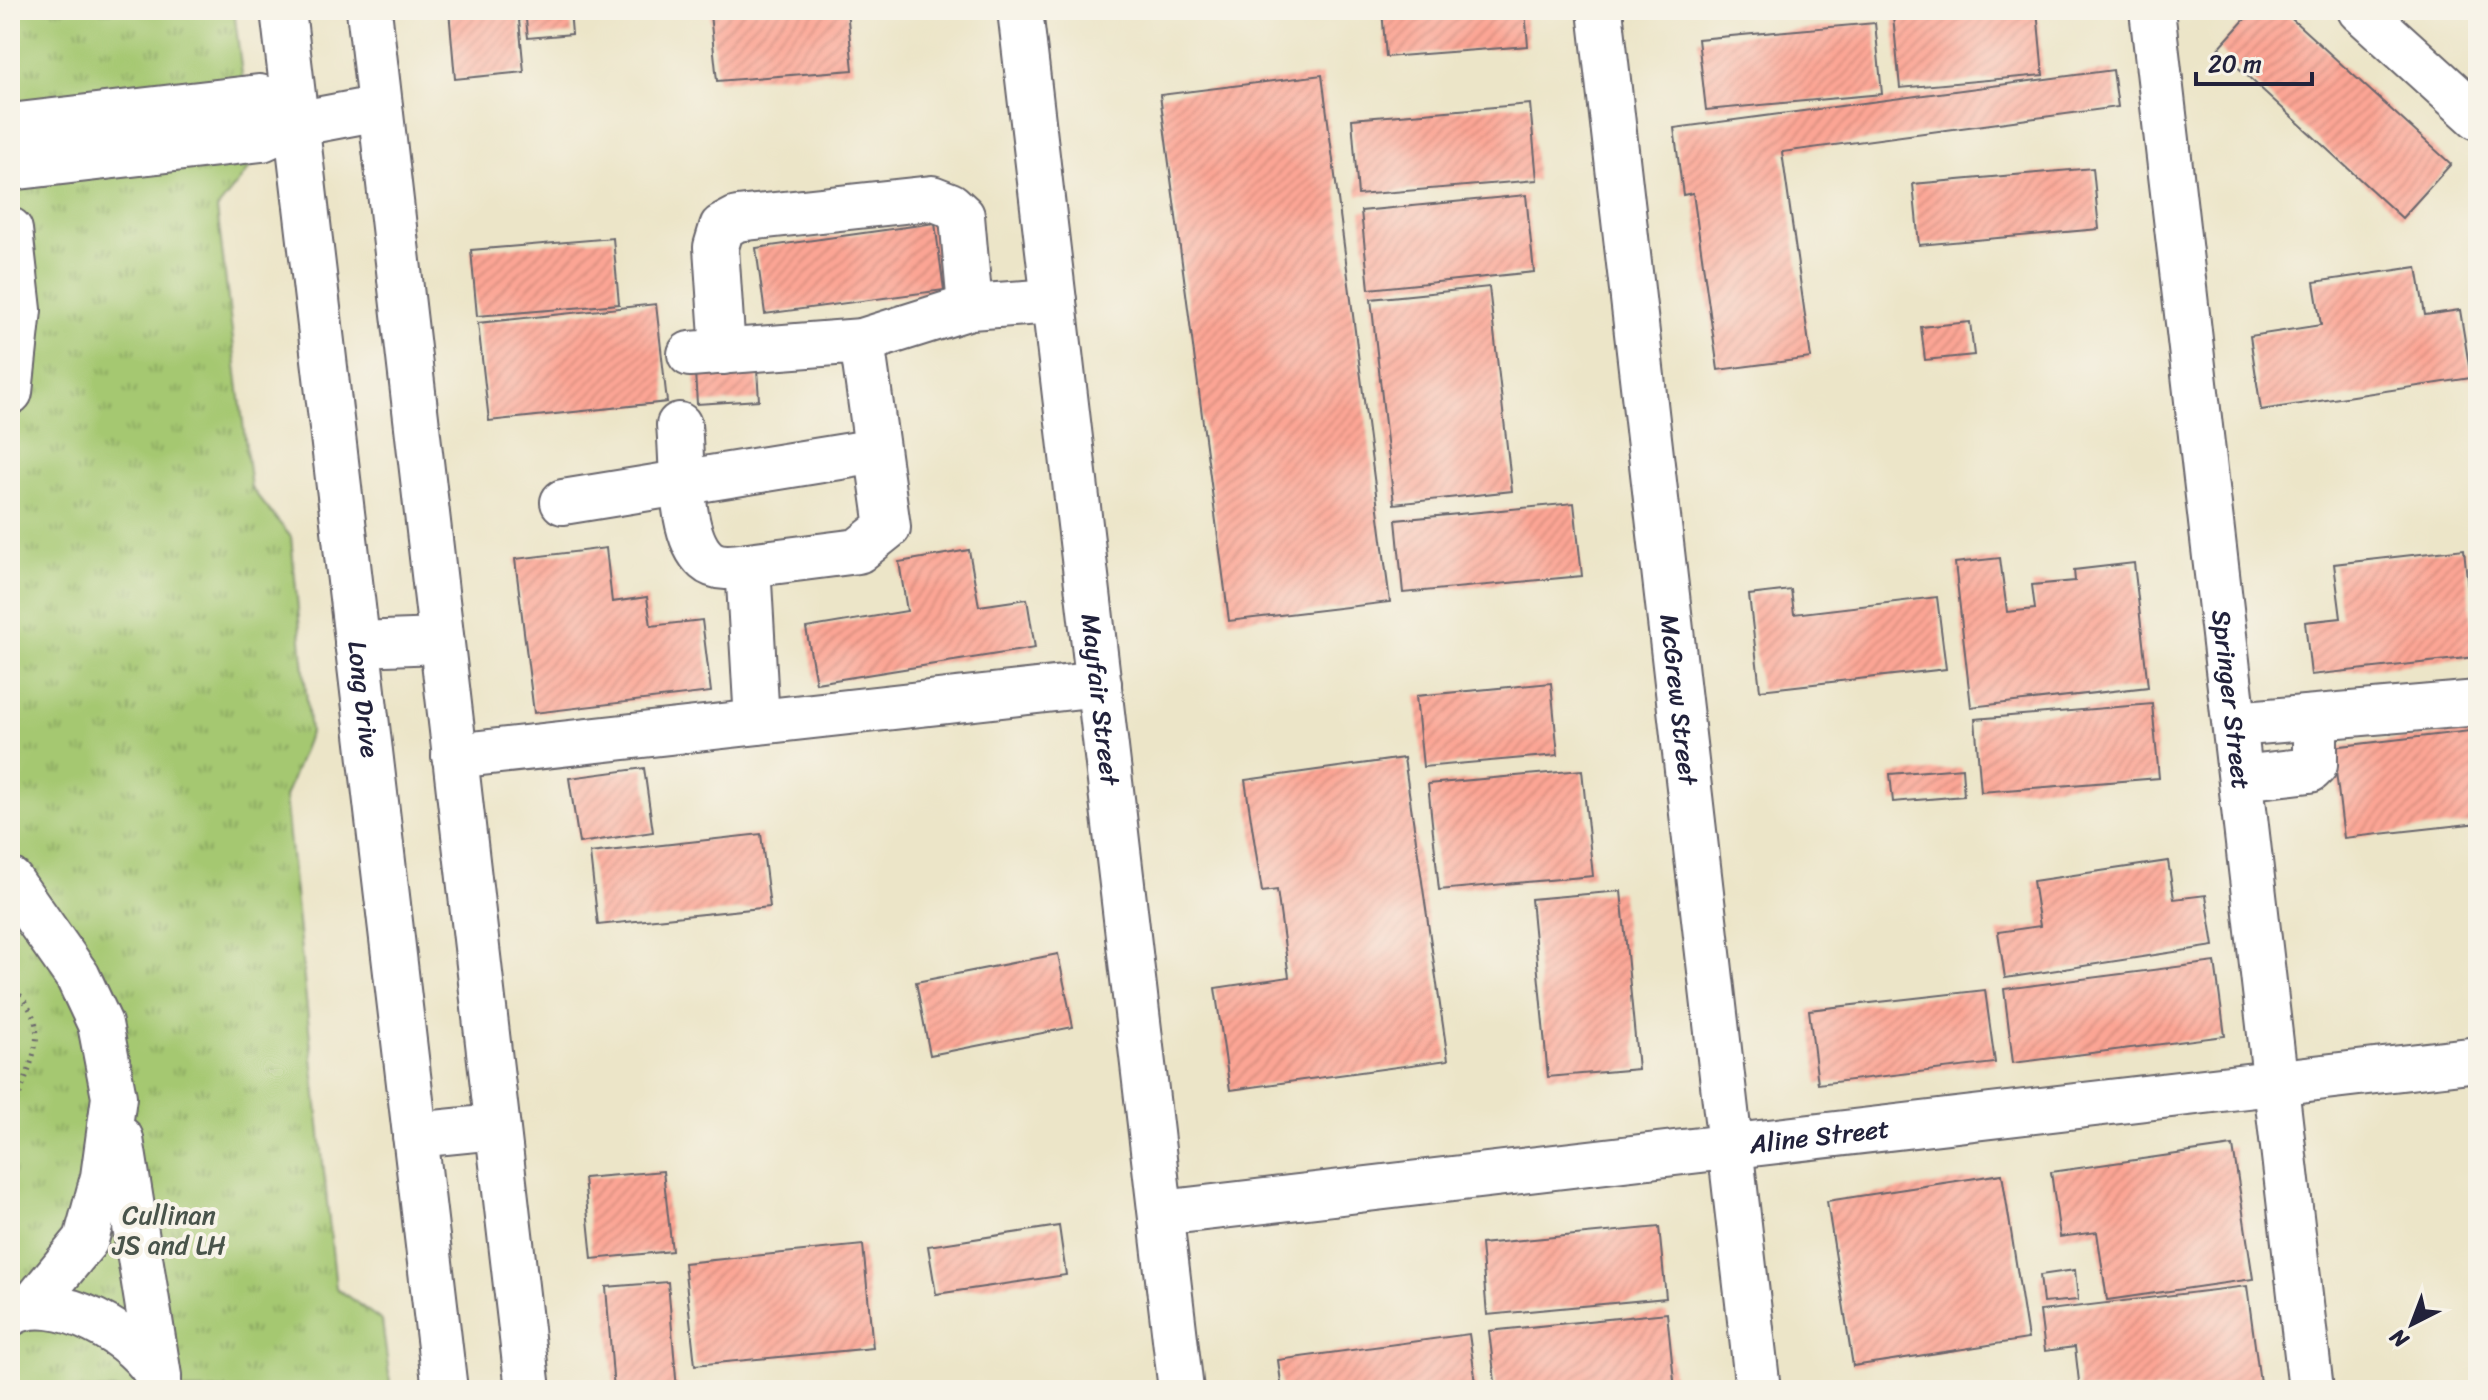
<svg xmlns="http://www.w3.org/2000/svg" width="2488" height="1400" viewBox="0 0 2488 1400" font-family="Sriracha,sans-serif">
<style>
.grass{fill:url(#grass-tufts);stroke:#647556;stroke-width:2}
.building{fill:url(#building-hatch)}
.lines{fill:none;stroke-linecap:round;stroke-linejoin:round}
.minor-casing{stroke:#69666c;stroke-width:48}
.major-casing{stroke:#69666c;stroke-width:48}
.path{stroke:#69666c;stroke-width:5;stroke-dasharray:2 6;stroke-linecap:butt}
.minor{stroke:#fff;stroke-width:44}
.major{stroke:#fff;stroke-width:44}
.labels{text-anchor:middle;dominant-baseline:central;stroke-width:8;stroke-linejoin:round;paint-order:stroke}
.street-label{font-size:26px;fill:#22223b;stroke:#f7f3e8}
.park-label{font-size:26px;fill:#49544b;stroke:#f7f3e8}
</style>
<defs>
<pattern id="grass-tufts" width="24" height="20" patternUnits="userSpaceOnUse" patternTransform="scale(2)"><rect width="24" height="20" fill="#a5c871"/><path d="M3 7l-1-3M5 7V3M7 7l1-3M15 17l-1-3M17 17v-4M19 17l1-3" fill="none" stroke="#86a25e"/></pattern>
<pattern id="building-hatch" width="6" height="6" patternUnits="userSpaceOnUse" patternTransform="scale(2)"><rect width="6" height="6" fill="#fca594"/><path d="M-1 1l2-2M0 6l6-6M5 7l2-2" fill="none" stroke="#d88e80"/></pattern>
</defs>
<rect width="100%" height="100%" fill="#f7f3e8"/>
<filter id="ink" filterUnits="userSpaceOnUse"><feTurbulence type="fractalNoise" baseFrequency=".0125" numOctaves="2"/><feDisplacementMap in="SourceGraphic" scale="16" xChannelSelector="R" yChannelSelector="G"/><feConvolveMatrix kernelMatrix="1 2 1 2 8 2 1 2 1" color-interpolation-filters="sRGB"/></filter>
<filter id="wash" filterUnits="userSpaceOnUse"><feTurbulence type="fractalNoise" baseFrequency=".006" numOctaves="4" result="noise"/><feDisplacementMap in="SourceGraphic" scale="32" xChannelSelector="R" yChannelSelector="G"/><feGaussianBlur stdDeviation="1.8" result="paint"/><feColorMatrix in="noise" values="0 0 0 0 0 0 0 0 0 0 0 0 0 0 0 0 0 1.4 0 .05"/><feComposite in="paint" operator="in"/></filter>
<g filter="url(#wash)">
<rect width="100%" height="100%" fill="#ece5c8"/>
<!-- grass -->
<path class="grass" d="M 10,10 L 234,10 L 253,164 L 217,209 L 251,488 L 291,537 L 310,732 L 285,797 L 336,1288 L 382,1321 L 391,1390 L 10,1390 Z"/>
<g id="blocks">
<!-- building -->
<g class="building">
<path d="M 449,10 L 518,10 L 524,72 L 455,79 Z"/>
<path d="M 525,10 L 570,10 L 572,34 L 528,38 Z"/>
<path d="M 758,10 L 847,10 L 853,70 L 717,81 L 710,14 Z"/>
<path d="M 1382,10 L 1525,10 L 1528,46 L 1386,57 Z"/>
<path d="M 1961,10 L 2037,10 L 2043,75 L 1900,88 L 1893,16 Z"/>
<path d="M 2253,10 L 2282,10 L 2451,164 L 2402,218 L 2218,49 Z"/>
<path d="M 1875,23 L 1882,94 L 1706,110 L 1698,39 Z"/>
<path d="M 2113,70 L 2118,107 L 1782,152 L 1811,358 L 1718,370 L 1693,193 L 1683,195 L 1674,128 Z"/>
<path d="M 1322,75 L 1390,602 L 1229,621 L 1160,95 Z"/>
<path d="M 1530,104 L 1537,180 L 1358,195 L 1352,119 Z"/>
<path d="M 2093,168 L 2099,229 L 1919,245 L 1913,184 Z"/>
<path d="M 1526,195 L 1534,272 L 1369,289 L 1361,211 Z"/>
<path d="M 935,223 L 944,290 L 765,314 L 756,248 Z"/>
<path d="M 613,238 L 619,304 L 477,316 L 471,250 Z"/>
<path d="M 2417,267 L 2425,315 L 2460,310 L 2471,378 L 2261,410 L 2250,336 L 2321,325 L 2314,282 Z"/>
<path d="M 1489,287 L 1512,491 L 1394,504 L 1371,299 Z"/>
<path d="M 656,304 L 667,402 L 489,421 L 478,323 Z"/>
<path d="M 1970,322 L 1974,355 L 1925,360 L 1921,327 Z"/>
<path d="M 757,369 L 759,400 L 697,404 L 695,372 Z"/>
<path d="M 1574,503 L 1582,576 L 1403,593 L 1396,520 Z"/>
<path d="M 606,548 L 612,602 L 647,597 L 651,626 L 702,620 L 711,692 L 534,713 L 515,559 Z"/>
<path d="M 2464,549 L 2475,657 L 2311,675 L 2305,622 L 2341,618 L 2334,564 Z"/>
<path d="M 969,550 L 979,606 L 1027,599 L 1035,648 L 816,683 L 806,628 L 907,611 L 899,562 Z"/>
<path d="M 2000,558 L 2007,612 L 2035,609 L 2032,585 L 2075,581 L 2074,570 L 2134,563 L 2148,687 L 1971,707 L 1955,563 Z"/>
<path d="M 1791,590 L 1794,614 L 1937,597 L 1946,669 L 1760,690 L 1749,595 Z"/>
<path d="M 1551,683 L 1558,755 L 1423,767 L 1416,696 Z"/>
<path d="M 2152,704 L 2159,778 L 1981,792 L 1975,719 Z"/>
<path d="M 2478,730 L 2478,823 L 2344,838 L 2333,747 Z"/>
<path d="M 1404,758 L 1448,1060 L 1230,1090 L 1215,988 L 1289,977 L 1277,890 L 1262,892 L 1245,780 Z"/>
<path d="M 644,768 L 653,832 L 579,843 L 569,778 Z"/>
<path d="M 1962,768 L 1964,796 L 1893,802 L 1890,774 Z"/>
<path d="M 1582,770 L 1593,876 L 1439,890 L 1428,784 Z"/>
<path d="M 761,834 L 770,907 L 598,925 L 590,853 Z"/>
<path d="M 2168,861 L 2174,899 L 2206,895 L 2214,946 L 2005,978 L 1998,932 L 2040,926 L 2033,881 Z"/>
<path d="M 1621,891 L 1638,1069 L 1548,1077 L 1531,899 Z"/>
<path d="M 1058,954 L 1073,1027 L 930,1055 L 916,982 Z"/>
<path d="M 2215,962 L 2225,1036 L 2013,1063 L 2004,989 Z"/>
<path d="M 1985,990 L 1995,1063 L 1818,1084 L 1809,1010 Z"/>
<path d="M 2233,1146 L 2253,1279 L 2107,1300 L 2097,1232 L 2060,1237 L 2051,1172 Z"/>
<path d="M 663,1171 L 672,1251 L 592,1259 L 584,1178 Z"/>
<path d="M 2002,1174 L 2028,1339 L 1853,1366 L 1827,1201 Z"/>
<path d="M 1059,1226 L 1066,1275 L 936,1294 L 928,1246 Z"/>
<path d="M 1659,1227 L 1666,1298 L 1487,1315 L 1481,1244 Z"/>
<path d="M 863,1245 L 873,1348 L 695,1365 L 684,1263 Z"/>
<path d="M 2075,1270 L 2078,1300 L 2043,1303 L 2040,1275 Z"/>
<path d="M 668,1282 L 677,1390 L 614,1390 L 606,1287 Z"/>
<path d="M 2247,1286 L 2261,1390 L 2080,1390 L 2075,1347 L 2045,1351 L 2040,1311 Z"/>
<path d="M 1667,1313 L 1675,1390 L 1496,1390 L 1489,1331 Z"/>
<path d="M 1469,1334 L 1477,1390 L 1282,1390 L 1278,1360 Z"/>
</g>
</g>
</g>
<g filter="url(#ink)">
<use href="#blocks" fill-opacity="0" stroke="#69666c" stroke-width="2"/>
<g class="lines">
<!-- minor casing -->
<g class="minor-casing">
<g id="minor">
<path id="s1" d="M 1020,10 L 1181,1390"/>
<path id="s2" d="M 1600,10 L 1758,1390"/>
<path id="s3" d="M 2152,10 L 2311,1390"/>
<path d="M 2360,10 L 2478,117"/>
<path d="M 10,126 L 259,97 L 295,124 L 262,139 L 10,168"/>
<path d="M 10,230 L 19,310 L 10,392"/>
<path d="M 862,341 L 970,307 L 1054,301"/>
<path d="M 723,352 L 716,247 L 722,227 L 737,219 L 932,198 L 950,205 L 962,216 L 970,307"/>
<path d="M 690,354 L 862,341 L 888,527 L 858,551 L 748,565 L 757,722"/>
<path d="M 679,425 C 683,461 678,535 706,560 C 717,570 735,567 748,565"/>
<path d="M 563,502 L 877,451"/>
<path d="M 2235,724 L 2478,703"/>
<path d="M 454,756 L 1099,684"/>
<path d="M 2241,778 L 2310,770 L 2315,765 L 2315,718"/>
<path d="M 10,880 L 78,977 L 100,1024 L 114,1097 L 103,1177 L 86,1240 L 32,1306"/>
<path d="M 121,1139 L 159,1376"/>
<path id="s4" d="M 1162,1213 L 2478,1059"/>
<path d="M 10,1314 C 52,1287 143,1338 159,1380"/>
</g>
</g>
<!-- major casing -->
<g class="major-casing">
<g id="major">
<path id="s5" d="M 283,10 L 445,1390"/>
<path d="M 369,10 L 528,1390"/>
<path d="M 295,124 L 380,108"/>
<path d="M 357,644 L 440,641"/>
<path d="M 415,1135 L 495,1127"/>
</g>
</g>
<!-- path -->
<path class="path" d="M 10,982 C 20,996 33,1009 36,1026 C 41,1049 18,1096 10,1119"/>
<!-- minor -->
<use href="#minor" class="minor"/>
<!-- major -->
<use href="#major" class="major"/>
</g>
</g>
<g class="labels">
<!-- street labels -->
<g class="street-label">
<text stroke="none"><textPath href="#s5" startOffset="694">Long Drive</textPath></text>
<text stroke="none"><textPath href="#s1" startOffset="694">Mayfair Street</textPath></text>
<text stroke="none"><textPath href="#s2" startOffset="694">McGrew Street</textPath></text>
<text stroke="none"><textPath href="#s3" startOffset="694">Springer Street</textPath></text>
<text stroke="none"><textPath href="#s4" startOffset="662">Aline Street</textPath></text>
</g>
<!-- park labels -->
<g class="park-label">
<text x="169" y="1215">Cullinan<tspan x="169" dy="30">JS and LH</tspan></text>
</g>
</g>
<!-- margin -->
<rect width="2488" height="1400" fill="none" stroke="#f7f3e8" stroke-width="40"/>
<!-- north arrow -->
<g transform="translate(2412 1324) rotate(222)" stroke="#f7f3e8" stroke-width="6" paint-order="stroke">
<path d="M0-6L14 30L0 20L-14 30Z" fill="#22223b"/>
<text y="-12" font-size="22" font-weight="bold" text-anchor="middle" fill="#22223b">N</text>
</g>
<!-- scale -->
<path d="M2196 72v12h116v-12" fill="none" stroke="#22223b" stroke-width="4"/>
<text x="2208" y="72" font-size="24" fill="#22223b" stroke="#f7f3e8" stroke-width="6" paint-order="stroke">20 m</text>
</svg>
